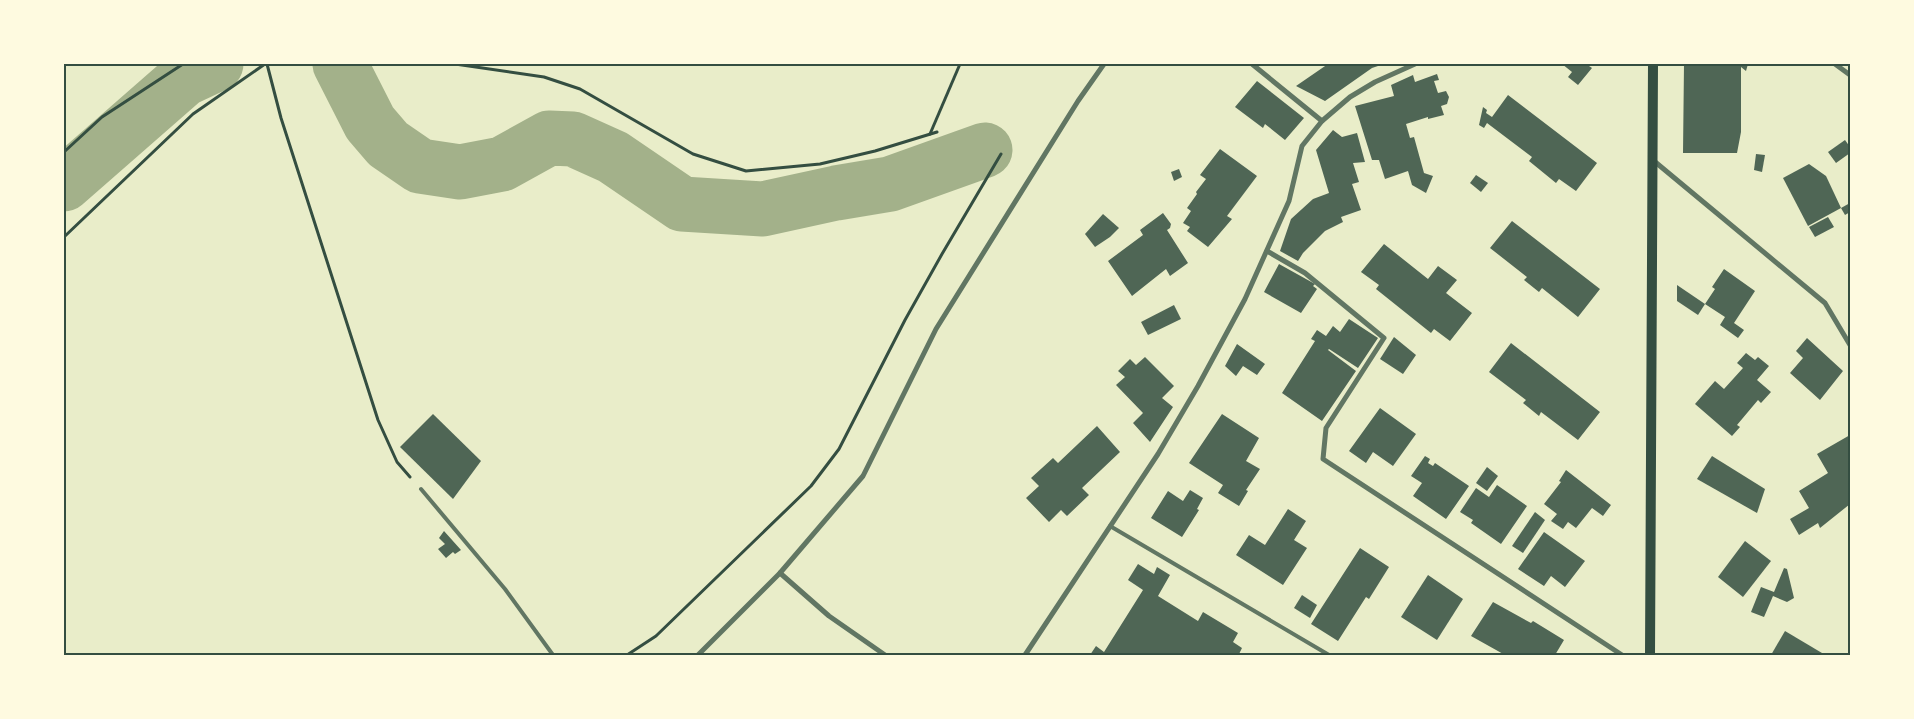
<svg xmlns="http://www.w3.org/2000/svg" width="1914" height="719" viewBox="0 0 1914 719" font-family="'DejaVu Sans',sans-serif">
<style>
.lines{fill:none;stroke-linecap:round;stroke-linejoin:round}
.river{stroke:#a3b18a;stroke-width:55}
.building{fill:#4f6655}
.path{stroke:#344e41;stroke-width:3}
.service{stroke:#617663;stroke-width:4}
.minor{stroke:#617663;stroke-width:5}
.secondary{stroke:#344e41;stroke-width:10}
.neatline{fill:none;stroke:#344e41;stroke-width:2}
</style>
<rect width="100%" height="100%" fill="#e9edc9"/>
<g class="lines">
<!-- river -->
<g class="river">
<path d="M 340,64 L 370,123 L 388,144 L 420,166 L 460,172 L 502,164 L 549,138 L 573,139 L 613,157 L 682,204 L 763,209 L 836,193 L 890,184 L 985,150"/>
<path d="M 64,184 L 184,79 L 216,64"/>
</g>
</g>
<!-- building -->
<g class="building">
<path d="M 1328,64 L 1384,64 L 1372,68 L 1325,101 L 1296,86 Z"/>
<path d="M 1562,64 L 1586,64 L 1592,68 L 1578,85 L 1568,77 L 1572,72 Z"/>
<path d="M 1684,64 L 1748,64 L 1746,71 L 1741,67 L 1741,132 L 1737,153 L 1683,153 Z"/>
<path d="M 1437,74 L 1439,80 L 1434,81 L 1438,93 L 1446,91 L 1449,97 L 1447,104 L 1441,106 L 1444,115 L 1428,119 L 1428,117 L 1406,124 L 1410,138 L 1414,137 L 1424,173 L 1433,176 L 1426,193 L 1412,185 L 1408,171 L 1385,179 L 1379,160 L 1372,160 L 1355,106 L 1394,96 L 1391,85 L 1413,75 L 1415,82 Z"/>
<path d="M 1257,81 L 1304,118 L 1285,140 L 1265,124 L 1263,128 L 1235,107 Z"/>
<path d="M 1508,95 L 1597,163 L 1576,191 L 1559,179 L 1556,183 L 1529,161 L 1532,157 L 1487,123 L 1484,128 L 1479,125 L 1483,107 L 1487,110 L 1486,113 L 1492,117 Z"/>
<path d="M 1333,130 L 1342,137 L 1357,133 L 1365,162 L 1353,163 L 1359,182 L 1352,184 L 1361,210 L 1341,217 L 1343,222 L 1325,231 L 1303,253 L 1298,261 L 1280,251 L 1291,219 L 1313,199 L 1329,193 L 1316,150 Z"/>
<path d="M 1845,140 L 1850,147 L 1850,153 L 1836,163 L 1828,152 Z"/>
<path d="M 1220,149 L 1257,176 L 1227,216 L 1232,219 L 1208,247 L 1187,231 L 1190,227 L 1183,223 L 1191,211 L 1187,208 L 1197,194 L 1196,192 L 1206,179 L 1200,175 Z"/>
<path d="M 1756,154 L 1765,155 L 1762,172 L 1754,170 Z"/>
<path d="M 1809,164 L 1826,176 L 1841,208 L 1808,226 L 1783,178 Z"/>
<path d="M 1179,169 L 1182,177 L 1174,181 L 1171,172 Z"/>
<path d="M 1476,175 L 1488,183 L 1481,192 L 1470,183 Z"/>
<path d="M 1850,203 L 1850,212 L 1845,215 L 1841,208 Z"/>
<path d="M 1163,213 L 1171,224 L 1170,228 L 1167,230 L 1188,263 L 1170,276 L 1166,269 L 1132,296 L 1108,261 L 1143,235 L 1140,230 Z"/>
<path d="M 1103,214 L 1119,228 L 1110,237 L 1095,247 L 1085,234 Z"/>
<path d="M 1828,217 L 1834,227 L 1815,237 L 1809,227 Z"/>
<path d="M 1512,221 L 1600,289 L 1578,317 L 1542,288 L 1539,292 L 1524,280 L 1527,277 L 1490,248 Z"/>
<path d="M 1384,244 L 1428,279 L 1438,266 L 1457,280 L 1446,293 L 1472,313 L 1450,341 L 1434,329 L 1431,333 L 1376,289 L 1379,285 L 1361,272 Z"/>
<path d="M 1279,264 L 1315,284 L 1313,286 L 1317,289 L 1301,313 L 1264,292 Z"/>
<path d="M 1724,269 L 1755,291 L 1734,323 L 1744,330 L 1738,338 L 1720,325 L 1725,317 L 1705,304 L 1715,289 L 1712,287 Z"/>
<path d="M 1677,285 L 1705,304 L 1698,315 L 1677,301 Z"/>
<path d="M 1174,305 L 1181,319 L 1148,335 L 1141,322 Z"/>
<path d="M 1349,319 L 1378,338 L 1358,368 L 1329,349 L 1328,350 L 1356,371 L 1322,421 L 1282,393 L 1315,341 L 1311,339 L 1317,330 L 1326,336 L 1333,326 L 1340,332 Z"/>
<path d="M 1394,337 L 1416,355 L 1403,374 L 1380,359 Z"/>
<path d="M 1807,338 L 1843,371 L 1820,400 L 1790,373 L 1803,358 L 1796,351 Z"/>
<path d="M 1511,343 L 1600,412 L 1578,440 L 1541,412 L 1539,416 L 1523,403 L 1526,400 L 1489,372 Z"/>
<path d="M 1237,344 L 1265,364 L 1257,375 L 1243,366 L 1236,376 L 1225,366 Z"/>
<path d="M 1746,353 L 1755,360 L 1758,357 L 1769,366 L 1757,380 L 1771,392 L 1761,403 L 1758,400 L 1737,425 L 1740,427 L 1732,436 L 1695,404 L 1715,381 L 1724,389 L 1743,368 L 1737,363 Z"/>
<path d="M 1145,357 L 1174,386 L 1162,398 L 1173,407 L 1150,442 L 1133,423 L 1143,413 L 1116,385 L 1125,377 L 1118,371 L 1130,359 L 1136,365 Z"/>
<path d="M 1380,408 L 1416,434 L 1393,466 L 1373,452 L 1366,463 L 1349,451 Z"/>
<path d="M 433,414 L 481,461 L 453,499 L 400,447 Z"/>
<path d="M 1222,414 L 1259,438 L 1246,461 L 1260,469 L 1246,490 L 1248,491 L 1239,506 L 1218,493 L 1223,485 L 1189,463 Z"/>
<path d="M 1097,426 L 1120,452 L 1082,488 L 1089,495 L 1067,516 L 1061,510 L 1049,522 L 1026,498 L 1039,486 L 1031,478 L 1053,458 L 1058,463 Z"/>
<path d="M 1850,435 L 1850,504 L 1820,528 L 1818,523 L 1799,535 L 1790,519 L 1809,508 L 1799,491 L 1828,473 L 1817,454 Z"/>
<path d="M 1425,456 L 1430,459 L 1428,463 L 1433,466 L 1435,463 L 1469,486 L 1446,519 L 1413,496 L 1422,483 L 1411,476 Z"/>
<path d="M 1712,456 L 1765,489 L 1757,513 L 1697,479 Z"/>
<path d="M 1487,467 L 1498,476 L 1487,491 L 1476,483 Z"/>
<path d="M 1566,470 L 1611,505 L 1603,516 L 1592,508 L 1576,528 L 1568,522 L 1563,529 L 1551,521 L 1557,514 L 1544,504 L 1561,482 L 1559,481 Z"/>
<path d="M 1497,485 L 1527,506 L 1501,544 L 1471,523 L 1473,520 L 1460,512 L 1476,488 L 1489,497 Z"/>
<path d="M 1190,490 L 1203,498 L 1197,509 L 1199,510 L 1182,537 L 1151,518 L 1168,491 L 1183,501 Z"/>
<path d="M 1288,509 L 1306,521 L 1294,540 L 1307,548 L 1283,585 L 1236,555 L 1249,535 L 1265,545 Z"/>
<path d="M 1535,512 L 1545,520 L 1523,553 L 1512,546 Z"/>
<path d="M 444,531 L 461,550 L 455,554 L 453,552 L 446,558 L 438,549 L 445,544 L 439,538 Z"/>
<path d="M 1544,532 L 1585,561 L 1565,587 L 1551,576 L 1544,586 L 1518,569 Z"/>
<path d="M 1745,541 L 1771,561 L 1743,597 L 1718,577 Z"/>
<path d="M 1360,548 L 1389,567 L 1369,599 L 1366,597 L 1338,641 L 1311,624 Z"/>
<path d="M 1138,564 L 1154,574 L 1157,567 L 1170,575 L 1158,596 L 1198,621 L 1203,612 L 1238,633 L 1233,642 L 1242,648 L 1239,654 L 1241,655 L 1090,655 L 1096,646 L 1104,652 L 1143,590 L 1128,580 Z"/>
<path d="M 1784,568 L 1787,569 L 1794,598 L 1787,602 L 1773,596 L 1764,617 L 1751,612 L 1761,587 L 1774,592 Z"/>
<path d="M 1428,575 L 1463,599 L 1437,640 L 1401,617 Z"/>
<path d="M 1302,595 L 1317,605 L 1310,618 L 1294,608 Z"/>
<path d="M 1493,602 L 1531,623 L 1533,621 L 1564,640 L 1555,655 L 1515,655 L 1512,654 L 1511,655 L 1505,655 L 1471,636 Z"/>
<path d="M 1785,631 L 1822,653 L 1821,655 L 1771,655 Z"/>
</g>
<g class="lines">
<!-- path -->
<g class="path">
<path d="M 267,64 L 281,118 L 378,420 L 397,462 L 410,477"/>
<path d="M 455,64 L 544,77 L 580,89 L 693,154 L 746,171 L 820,164 L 875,151 L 937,132"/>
<path d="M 930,134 L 960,64"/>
<path d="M 64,152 L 102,117 L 183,64"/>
<path d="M 64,237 L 193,114 L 265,64"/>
<path d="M 627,655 L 656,636 L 811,486 L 839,449 L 905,320 L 942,254 L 1001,154"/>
</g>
<!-- service -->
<g class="service">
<path d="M 421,489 L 505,589 L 553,655"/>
<path d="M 1110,526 L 1329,655"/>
</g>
<!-- minor -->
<g class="minor">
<path d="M 1252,64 L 1322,121"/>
<path d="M 1835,64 L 1850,75"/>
<path d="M 1654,161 L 1825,303 L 1850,345"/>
<path d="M 1267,251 L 1305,273 L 1384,338 L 1326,428 L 1323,459 L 1622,655"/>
<path d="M 780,573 L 829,616 L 885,655"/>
<path d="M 698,655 L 780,573 L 863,476 L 936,329 L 1078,101 L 1104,64"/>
<path d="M 1025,655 L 1158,454 L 1198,386 L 1245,299 L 1289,201 L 1302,146 L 1322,121 L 1350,97 L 1375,82 L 1415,64"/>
</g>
<!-- secondary -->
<path class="secondary" d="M 1650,655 L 1653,64"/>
</g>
<!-- border -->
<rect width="1914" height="719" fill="none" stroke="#fefae0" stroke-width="130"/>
<rect x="65" y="65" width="1784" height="589" class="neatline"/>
</svg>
